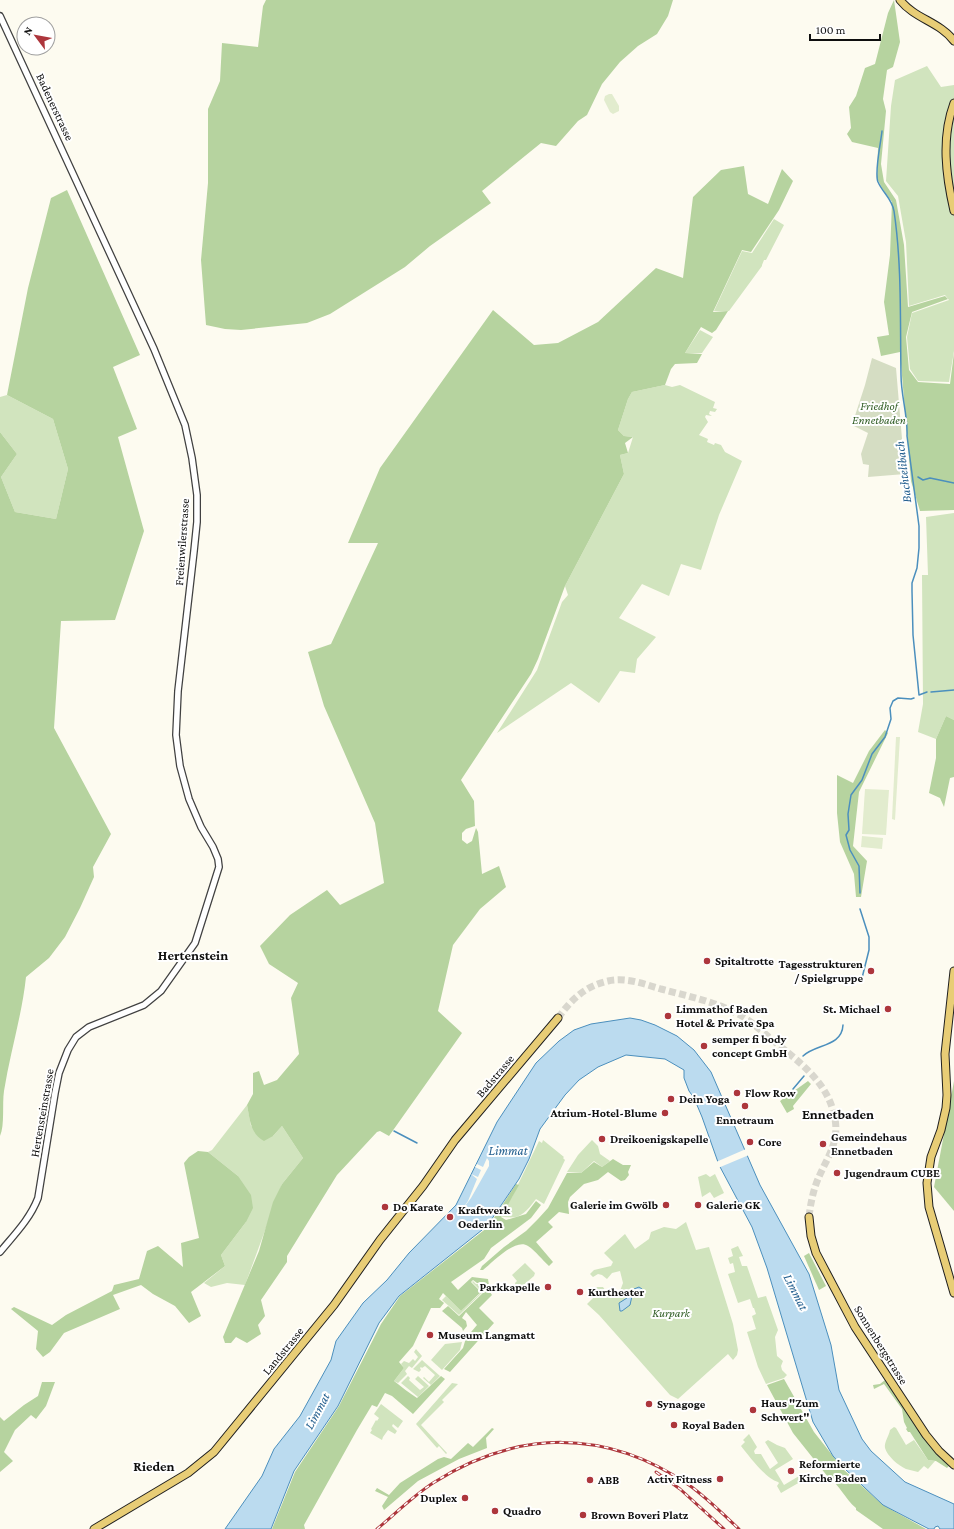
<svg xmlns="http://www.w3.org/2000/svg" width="954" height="1529" viewBox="0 0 954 1529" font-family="'Crimson Pro',serif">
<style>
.green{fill:#d1e4be}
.forest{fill:#b6d39f}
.cemetery{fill:#d5ddc3}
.pitch{fill:#e2ecce}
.water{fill:#bbdbef;stroke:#4b8fbd}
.pier{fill:#fdfbf0}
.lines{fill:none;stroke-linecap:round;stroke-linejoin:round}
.stream{stroke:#4b8fbd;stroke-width:1.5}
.major-tunnel{stroke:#d9d7ce;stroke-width:7;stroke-dasharray:7 3.5;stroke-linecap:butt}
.minor-casing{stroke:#414141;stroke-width:8}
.major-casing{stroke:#1f1f1f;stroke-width:9}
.minor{stroke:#fff;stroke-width:5.5}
.major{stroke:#e8cd76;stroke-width:7}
.rail-casing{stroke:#ad363c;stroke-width:3}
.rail{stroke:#fff;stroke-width:1.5;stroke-dasharray:4.5;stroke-linecap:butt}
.poi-dot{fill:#ad363c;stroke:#fff;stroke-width:1.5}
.labels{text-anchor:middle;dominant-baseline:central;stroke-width:4;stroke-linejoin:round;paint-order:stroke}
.street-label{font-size:12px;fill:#0e0e0e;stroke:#fff}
.park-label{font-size:12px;font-style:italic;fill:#315e26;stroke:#fff}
.poi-label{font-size:12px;font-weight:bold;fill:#0e0e0e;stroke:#fff;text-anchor:start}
.water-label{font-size:13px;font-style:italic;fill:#266190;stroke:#fff}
.quarter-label{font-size:14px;font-weight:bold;fill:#0e0e0e;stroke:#fff}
</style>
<rect width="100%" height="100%" fill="#fdfbf0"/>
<!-- green -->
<g class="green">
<path d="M 927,66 L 941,87 L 954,85 L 954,351 L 949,382 L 918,381 L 910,369 L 907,337 L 912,313 L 949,300 L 945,295 L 909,306 L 906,242 L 898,196 L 886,181 L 891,106 L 895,80 Z"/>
<path d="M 774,219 L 784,225 L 766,260 L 764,260 L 762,265 L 762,266 L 729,311 L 714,311 L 742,251 L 752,253 Z"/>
<path d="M 700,330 L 713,337 L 702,353 L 685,353 Z"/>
<path d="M 665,385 L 672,387 L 680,385 L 715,402 L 713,408 L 717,409 L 715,412 L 710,411 L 709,414 L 712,416 L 706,415 L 705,417 L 708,422 L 699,435 L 708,439 L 707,442 L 714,445 L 715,443 L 721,445 L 725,452 L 742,461 L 719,515 L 701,570 L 681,564 L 669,596 L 642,584 L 619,618 L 656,637 L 637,659 L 635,673 L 620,671 L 599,703 L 571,683 L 497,733 L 537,670 L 562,602 L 568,595 L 565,586 L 624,474 L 620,455 L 628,453 L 633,437 L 624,436 L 618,430 L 628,399 L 632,392 Z"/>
<path d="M 7,395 L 53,419 L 68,469 L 56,519 L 15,512 L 1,477 L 17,454 L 0,432 L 0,397 Z"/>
<path d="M 954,513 L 954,720 L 946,716 L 936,739 L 918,732 L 923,704 L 922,575 L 928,575 L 926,517 Z"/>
<path d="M 247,1105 L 251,1126 L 273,1136 L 282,1126 L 303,1158 L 282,1184 L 245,1285 L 227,1283 L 211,1287 L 204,1283 L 225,1266 L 221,1255 L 246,1222 L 238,1176 L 208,1152 L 212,1150 Z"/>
<path d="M 543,1140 L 564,1157 L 563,1158 L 565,1160 L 544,1204 L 536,1199 C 523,1216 519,1220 498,1216 L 512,1197 L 539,1141 L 542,1143 Z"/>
<path d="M 592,1140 L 598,1146 L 600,1154 L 610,1161 L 602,1167 L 594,1161 L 581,1173 L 567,1172 L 578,1155 Z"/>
<path d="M 706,1174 L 710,1177 L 715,1174 L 724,1193 L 714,1198 L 710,1192 L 702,1197 L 698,1177 Z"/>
<path d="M 686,1222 L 696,1250 L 709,1247 L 733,1324 L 738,1350 L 737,1355 L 733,1360 L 728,1354 L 678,1399 L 670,1395 L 599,1315 L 587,1304 L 594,1297 L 590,1291 L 595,1287 L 603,1287 L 609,1296 L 620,1291 L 623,1283 L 620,1271 L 612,1273 L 607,1279 L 602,1275 L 598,1274 L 593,1277 L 590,1274 L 594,1270 L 611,1266 L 613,1262 L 604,1253 L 625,1234 L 635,1249 L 649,1239 L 651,1232 L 664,1227 L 676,1229 Z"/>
<path d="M 738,1246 L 743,1256 L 739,1257 L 742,1266 L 747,1266 L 748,1269 L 758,1298 L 766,1296 L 778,1330 L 775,1337 L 777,1356 L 783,1361 L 781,1366 L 782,1370 L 787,1375 L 784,1378 L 766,1384 L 758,1367 L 747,1332 L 756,1329 L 752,1316 L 756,1314 L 754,1308 L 753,1308 L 750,1299 L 738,1303 L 728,1274 L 735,1272 L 733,1263 L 730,1264 L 728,1258 L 733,1256 L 731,1249 Z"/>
<path d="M 525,1263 L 535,1273 L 534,1276 L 520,1288 L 521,1293 L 516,1288 L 515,1283 L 517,1281 L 512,1275 Z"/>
<path d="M 473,1281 L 476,1284 L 483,1284 L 485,1290 L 459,1315 L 442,1300 L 446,1296 L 461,1311 L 482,1292 L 472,1282 Z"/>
<path d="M 462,1342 L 460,1350 L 442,1370 L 431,1360 L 445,1344 Z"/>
<path d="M 416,1349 L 422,1356 L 412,1368 L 409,1366 L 405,1371 L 407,1374 L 398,1383 L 394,1381 L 404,1368 L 401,1364 L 404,1361 L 409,1363 L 413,1359 L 415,1361 L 418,1357 L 414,1352 Z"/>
<path d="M 422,1360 L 440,1376 L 431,1385 L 423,1378 L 424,1377 L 429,1382 L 435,1375 L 425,1366 L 422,1368 L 421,1367 L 420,1368 L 421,1370 L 419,1372 L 413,1369 Z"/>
<path d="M 408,1376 L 410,1378 L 409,1380 L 420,1390 L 424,1387 L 415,1379 L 418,1376 L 429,1386 L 418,1397 L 401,1383 Z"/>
<path d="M 452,1383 L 458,1384 L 442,1400 L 444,1402 L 421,1425 L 447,1453 L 446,1454 L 439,1446 L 437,1448 L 416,1424 Z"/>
<path d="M 381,1404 L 403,1421 L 398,1428 L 393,1424 L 392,1426 L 397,1431 L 395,1434 L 388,1430 L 383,1437 L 382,1440 L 370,1433 L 372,1430 L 371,1429 L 376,1420 L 377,1421 L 379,1418 L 374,1414 Z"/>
<path d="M 894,1427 L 896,1428 L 906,1445 L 914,1440 L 928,1460 L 935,1461 L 928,1469 L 924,1466 L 918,1472 C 914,1471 910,1470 906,1469 C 899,1466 887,1456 885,1448 C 884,1442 889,1436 890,1430 Z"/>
<path d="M 749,1434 L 757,1447 L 754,1451 L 755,1454 L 761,1454 L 770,1469 L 778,1463 L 765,1442 L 768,1440 L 777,1445 L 785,1448 L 793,1459 L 775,1470 L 784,1485 L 804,1473 L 807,1478 L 781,1493 L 777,1486 L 779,1483 L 778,1482 C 766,1479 749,1456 741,1446 L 745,1442 L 743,1440 Z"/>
</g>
<!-- forest -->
<g class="forest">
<path d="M 266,0 L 673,0 L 668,16 L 657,34 L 638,46 L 620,62 L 602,84 L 587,115 L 578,121 L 556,146 L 541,143 L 482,191 L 491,203 L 430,246 L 405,267 L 330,314 L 307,323 L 241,330 L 225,329 L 206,325 L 201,260 L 208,183 L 208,109 L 220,81 L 222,43 L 258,47 L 263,6 Z"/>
<path d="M 894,0 L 900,42 L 893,67 L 887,70 L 883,99 L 886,111 L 881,164 L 884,182 L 896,200 L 904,245 L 908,307 L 945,296 L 948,299 L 912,312 L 906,337 L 909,370 L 918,382 L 950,384 L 954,353 L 954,510 L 920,511 L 911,481 L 900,352 L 881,356 L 877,337 L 889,335 L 884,302 L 890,255 L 892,202 L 882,188 L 877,178 L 878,148 L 852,142 L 847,134 L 851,128 L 849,107 L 856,96 L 865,68 L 875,64 L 888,13 Z"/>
<path d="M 744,166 L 748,194 L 768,204 L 782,169 L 793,181 L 779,210 L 751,252 L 742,250 L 713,312 L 728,311 L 716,330 L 712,333 L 701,327 L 685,353 L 702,354 L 697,363 L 675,364 L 671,369 L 665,385 L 632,392 L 628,399 L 618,430 L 624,436 L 633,437 L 625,443 L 628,453 L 620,455 L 624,474 L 565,586 L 538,659 L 531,674 L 461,780 L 474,801 L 475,826 L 466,829 L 462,833 L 462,840 L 467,844 L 472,841 L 476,828 L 478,832 L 482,874 L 499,866 L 506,887 L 480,909 L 453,945 L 438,1011 L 462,1033 L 389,1136 L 380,1131 L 377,1132 L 337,1175 L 287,1256 L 287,1262 L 261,1300 L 265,1316 L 258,1325 L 261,1334 L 247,1343 L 236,1337 L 231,1343 L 225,1343 L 223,1337 L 259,1251 L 273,1202 L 282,1184 L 303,1158 L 282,1126 L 273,1136 L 264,1141 C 250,1133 250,1120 247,1105 L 253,1094 L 253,1073 L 259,1071 L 264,1085 L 277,1080 L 299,1054 L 291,998 L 298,983 L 269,964 L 260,946 L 290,915 L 327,890 L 340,905 L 384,883 L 375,823 L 324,706 L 308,652 L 331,644 L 378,543 L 348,543 L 380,468 L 493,310 L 534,345 L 558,343 L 598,322 L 656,268 L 683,278 L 693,197 L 721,170 Z"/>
<path d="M 67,190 L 140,355 L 113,367 L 137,429 L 118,437 L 144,531 L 115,620 L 61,621 L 54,728 L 111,834 L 93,867 L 94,877 L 80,908 L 65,937 L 49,958 L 26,977 C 22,1015 10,1053 4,1091 C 2,1104 5,1125 0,1136 L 0,432 L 17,454 L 1,477 L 15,512 L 56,519 L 68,469 L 53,419 L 7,395 L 28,288 L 51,198 Z"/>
<path d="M 946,716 L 954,720 L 954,777 L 950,778 L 944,807 L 940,798 L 929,793 L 936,758 L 936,739 Z"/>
<path d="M 885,730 L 888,733 L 859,792 L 853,846 L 867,861 L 861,897 L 856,897 L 854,874 L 840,842 L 837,813 L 837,775 L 853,783 L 869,751 Z"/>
<path d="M 808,1081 L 811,1084 L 793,1106 L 794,1109 L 787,1113 L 780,1101 Z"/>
<path d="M 954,1081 L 954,1211 L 934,1187 Z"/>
<path d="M 198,1151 L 208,1152 L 238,1176 L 251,1195 L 253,1208 L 246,1222 L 221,1255 L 225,1266 L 191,1292 L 201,1316 L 189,1323 L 175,1306 L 153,1294 L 141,1285 L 113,1295 L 120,1309 L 64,1333 L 50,1352 L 43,1357 L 36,1349 L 38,1331 L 11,1309 L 14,1307 L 52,1325 L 66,1315 L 112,1291 L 114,1285 L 139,1279 L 147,1251 L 158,1246 L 183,1267 L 181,1243 L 199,1238 L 184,1163 L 189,1157 Z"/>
<path d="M 613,1159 L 623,1165 L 631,1165 L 628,1172 L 629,1175 L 625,1180 L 621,1181 L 608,1172 L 598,1180 L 584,1184 L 570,1197 L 568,1202 L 569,1214 L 559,1212 L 548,1222 L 553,1227 L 536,1242 L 553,1262 L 549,1266 C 542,1260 536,1251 528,1246 C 516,1237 492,1263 483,1270 L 480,1270 L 482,1266 L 504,1247 L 526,1231 L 538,1219 L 548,1208 L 567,1173 L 581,1173 L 594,1162 L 602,1167 Z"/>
<path d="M 516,1184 L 519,1185 L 501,1217 L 506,1220 L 526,1214 L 536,1201 L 541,1205 L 531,1218 L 491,1248 L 484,1259 L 451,1282 L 458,1290 L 472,1277 L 488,1279 L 490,1292 L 492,1295 L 479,1308 L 494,1323 L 450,1372 L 444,1369 L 463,1348 L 466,1338 L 477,1325 L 466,1312 L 462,1318 L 466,1321 L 467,1326 L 463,1331 L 462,1328 L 442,1311 L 448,1306 L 459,1316 L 486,1290 L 484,1283 L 477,1283 L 473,1280 L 471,1282 L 481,1292 L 461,1311 L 443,1293 L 439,1299 L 444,1303 L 440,1308 L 431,1308 L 413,1346 L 399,1362 L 404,1368 L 394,1381 C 402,1387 409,1393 417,1398 L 441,1376 L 445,1379 L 413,1414 L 392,1396 L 385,1393 L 377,1407 L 372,1405 L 357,1430 L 304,1525 L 305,1529 L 272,1529 L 295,1472 L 339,1406 L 381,1324 L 400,1296 L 488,1227 Z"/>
<path d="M 809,1253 L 826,1286 L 819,1290 L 804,1256 Z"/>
<path d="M 784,1379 L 814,1432 L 844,1470 L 883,1505 L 926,1529 L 883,1529 L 856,1510 L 856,1508 C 845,1499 840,1485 828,1477 L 793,1433 L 767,1385 Z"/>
<path d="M 885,1380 C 905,1409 924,1441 949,1466 L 947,1468 L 936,1461 L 928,1460 L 910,1432 L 908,1432 L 906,1429 L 907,1428 L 904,1422 L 902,1409 L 884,1384 L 874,1389 L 873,1385 L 880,1384 Z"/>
<path d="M 42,1382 L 55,1382 L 46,1406 L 36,1419 L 31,1415 L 15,1430 L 4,1452 L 13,1461 L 0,1472 L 0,1417 L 4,1421 L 24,1405 L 38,1396 Z"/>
<path d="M 492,1428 L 494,1429 L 486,1438 L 487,1448 L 459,1459 L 418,1481 L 384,1510 L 382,1506 L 388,1497 L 375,1491 L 377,1488 L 389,1495 L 400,1483 L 438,1459 L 444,1457 L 451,1459 L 468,1443 L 473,1447 Z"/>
</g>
<!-- cemetery -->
<path class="cemetery" d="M 872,358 L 896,368 L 905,474 L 868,477 L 869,465 L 863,464 L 861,454 L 868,433 L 852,425 L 865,385 Z"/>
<!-- pitch -->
<g class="pitch">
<path d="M 609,94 L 612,94 L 619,106 L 619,111 L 613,114 L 610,112 L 604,100 L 605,96 Z"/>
<path d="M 896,737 L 900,737 L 895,820 L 892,819 Z"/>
<path d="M 865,789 L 889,790 L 886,835 L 862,834 Z"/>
<path d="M 862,836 L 883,838 L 882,849 L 861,847 Z"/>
</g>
<!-- water -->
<g class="water">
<path d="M 630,1018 L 641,1020 L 655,1025 L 677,1036 L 694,1050 L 711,1072 L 760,1185 L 809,1274 L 831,1345 L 839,1390 L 862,1439 L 871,1451 L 905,1482 L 954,1504 L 954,1529 L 940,1529 L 938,1526 L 935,1527 L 934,1529 L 929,1529 L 883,1505 L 845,1469 L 833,1456 L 813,1422 L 767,1268 L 752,1227 L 719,1165 L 702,1117 L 694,1098 L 689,1091 L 684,1078 L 684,1070 L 665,1059 L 626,1055 L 598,1067 L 579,1080 L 565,1095 L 540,1129 L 529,1159 L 519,1179 L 487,1226 L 399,1296 L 379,1323 L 338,1406 L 294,1471 L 271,1529 L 225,1529 L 262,1476 L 274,1449 L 300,1416 L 331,1360 L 336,1341 L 363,1303 L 387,1280 L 409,1253 L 456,1205 L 497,1122 L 536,1063 L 559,1041 L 574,1030 L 591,1024 Z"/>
<path d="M 639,1287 L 642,1289 L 642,1294 L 635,1294 L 632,1296 L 630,1305 L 622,1311 L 620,1311 L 619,1303 L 627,1298 L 634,1289 Z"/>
</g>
<!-- pier -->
<g class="pier">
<path d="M 746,1149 L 749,1155 L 718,1168 L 716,1162 Z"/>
<path d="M 487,1158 L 489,1161 L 489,1166 L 471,1198 L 456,1218 L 468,1201 L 477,1179 L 471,1174 L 478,1177 L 481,1170 L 475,1167 L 477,1164 L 483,1167 Z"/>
</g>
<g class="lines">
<!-- stream -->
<g class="stream">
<path d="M 882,131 C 881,142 874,173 878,182 C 883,193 892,199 894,211 C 902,265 900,321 901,375 C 901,396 908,416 907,436 L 919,526 L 919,548 L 917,568 L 912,583 L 912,591 L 913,635 L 919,695 L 927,692"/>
<path d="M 918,477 L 923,480 L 930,478 L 954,483"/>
<path d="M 931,692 L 954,690"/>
<path d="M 860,893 L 859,866 L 850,850 L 846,835 L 849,830 L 848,814 L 851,795 L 862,780 L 872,754 L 885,737 L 891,719 L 890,708 L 893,701 L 898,698 L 911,699 L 914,698"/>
<path d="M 860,909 L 869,937 L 869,950 L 862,978"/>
<path d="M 803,1056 C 815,1044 842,1047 843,1025"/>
<path d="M 793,1089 L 804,1076"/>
<path d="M 394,1131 L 417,1143"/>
</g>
<!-- major-tunnel -->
<path class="major-tunnel" d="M 558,1018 C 571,1000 585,986 608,981 C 626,977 644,984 661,989 C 687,996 713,1001 736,1013 C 749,1019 759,1029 770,1038 C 794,1058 822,1077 832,1107 C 844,1143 825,1157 815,1187 C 812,1197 810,1207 809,1217"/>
<!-- minor casing -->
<g class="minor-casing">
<path id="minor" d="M 0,16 L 154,349 L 185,425 L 192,458 L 197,495 L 197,522 L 194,551 L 178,691 L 176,735 L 180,766 L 189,799 L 201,827 L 213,847 L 218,859 L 219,867 L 195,943 L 161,991 L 144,1005 L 89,1027 L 76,1037 L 68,1050 L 59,1073 L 55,1093 L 38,1198 C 30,1219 14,1235 0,1252"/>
</g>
<!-- major casing -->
<g class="major-casing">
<g id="major">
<path d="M 900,0 C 915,19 940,22 954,41"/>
<path d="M 954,103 C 941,138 946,176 954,211"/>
<path d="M 954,971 L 945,1054 L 947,1095 L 946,1108 L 941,1130 L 931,1157 L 927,1183 L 929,1207 L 954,1293"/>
<path d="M 809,1217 L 811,1236 L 816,1253 L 855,1327 L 926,1435 L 939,1451 L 954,1465"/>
<path d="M 94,1529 L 188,1473 L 214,1452 L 334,1305 L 380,1240 L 423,1186 L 455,1140 L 558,1018"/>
</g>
</g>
<!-- minor -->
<use href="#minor" class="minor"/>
<!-- major -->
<use href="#major" class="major"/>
<!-- rail casing -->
<g class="rail-casing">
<g id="rail">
<path d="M 656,1472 L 680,1489 L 724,1529"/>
<path d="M 377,1529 C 395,1514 413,1496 433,1483 C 518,1429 606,1428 689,1485 C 707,1498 723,1514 739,1529"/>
</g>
</g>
<!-- rail -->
<use href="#rail" class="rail"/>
</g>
<!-- markers -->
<g class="poi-dot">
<circle cx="707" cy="961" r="4"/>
<circle cx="871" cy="971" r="4"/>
<circle cx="888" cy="1009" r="4"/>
<circle cx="668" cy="1016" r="4"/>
<circle cx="704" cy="1046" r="4"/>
<circle cx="737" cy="1093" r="4"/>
<circle cx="671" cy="1099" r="4"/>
<circle cx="745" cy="1106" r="4"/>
<circle cx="665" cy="1113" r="4"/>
<circle cx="602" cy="1139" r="4"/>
<circle cx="750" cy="1142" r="4"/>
<circle cx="823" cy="1144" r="4"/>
<circle cx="837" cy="1173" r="4"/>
<circle cx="666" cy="1205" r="4"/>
<circle cx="698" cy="1205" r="4"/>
<circle cx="385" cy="1207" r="4"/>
<circle cx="450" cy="1217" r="4"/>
<circle cx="548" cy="1287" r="4"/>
<circle cx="580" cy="1292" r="4"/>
<circle cx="430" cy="1335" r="4"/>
<circle cx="649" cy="1404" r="4"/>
<circle cx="753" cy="1410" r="4"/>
<circle cx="674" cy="1425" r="4"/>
<circle cx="791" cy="1471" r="4"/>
<circle cx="720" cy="1479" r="4"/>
<circle cx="590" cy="1480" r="4"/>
<circle cx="465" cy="1498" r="4"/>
<circle cx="495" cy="1511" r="4"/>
<circle cx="583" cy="1515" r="4"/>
</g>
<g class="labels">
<!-- street labels -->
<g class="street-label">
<text transform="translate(55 107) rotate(65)">Badenerstrasse</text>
<text transform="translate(182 542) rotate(-86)">Freienwilerstrasse</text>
<text transform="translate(495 1076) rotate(-50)">Badstrasse</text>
<text transform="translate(42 1113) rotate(-80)">Hertensteinstrasse</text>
<text transform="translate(881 1345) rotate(58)">Sonnenbergstrasse</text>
<text transform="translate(283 1351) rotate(-51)">Landstrasse</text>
</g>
<!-- park labels -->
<g class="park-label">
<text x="879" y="406">Friedhof<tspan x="879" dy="14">Ennetbaden</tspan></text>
<text x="671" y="1313">Kurpark</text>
</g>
<!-- poi labels -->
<g class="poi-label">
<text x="715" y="961">Spitaltrotte</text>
<text x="863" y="964" text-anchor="end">Tagesstrukturen<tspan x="863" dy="14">/ Spielgruppe</tspan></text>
<text x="676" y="1009">Limmathof Baden<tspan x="676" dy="14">Hotel &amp; Private Spa</tspan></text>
<text x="880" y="1009" text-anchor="end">St. Michael</text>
<text x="712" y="1039">semper fi body<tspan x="712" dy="14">concept GmbH</tspan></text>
<text x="745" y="1093">Flow Row</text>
<text x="679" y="1099">Dein Yoga</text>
<text x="657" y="1113" text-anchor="end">Atrium-Hotel-Blume</text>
<text x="745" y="1120" text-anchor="middle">Ennetraum</text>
<text x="831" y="1137">Gemeindehaus<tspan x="831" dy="14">Ennetbaden</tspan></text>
<text x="610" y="1139">Dreikoenigskapelle</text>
<text x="758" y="1142">Core</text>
<text x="845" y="1173">Jugendraum CUBE</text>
<text x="658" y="1205" text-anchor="end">Galerie im Gwölb</text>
<text x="706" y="1205">Galerie GK</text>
<text x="393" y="1207">Do Karate</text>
<text x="458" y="1210">Kraftwerk<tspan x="458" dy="14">Oederlin</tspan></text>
<text x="540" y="1287" text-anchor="end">Parkkapelle</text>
<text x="588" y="1292">Kurtheater</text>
<text x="438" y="1335">Museum Langmatt</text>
<text x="761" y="1403">Haus "Zum<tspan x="761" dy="14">Schwert"</tspan></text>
<text x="657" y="1404">Synagoge</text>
<text x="682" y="1425">Royal Baden</text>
<text x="799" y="1464">Reformierte<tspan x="799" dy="14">Kirche Baden</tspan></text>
<text x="712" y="1479" text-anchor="end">Activ Fitness</text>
<text x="598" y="1480">ABB</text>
<text x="457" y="1498" text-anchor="end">Duplex</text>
<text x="503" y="1511">Quadro</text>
<text x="591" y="1515">Brown Boveri Platz</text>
</g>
<!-- water labels -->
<g class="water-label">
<text transform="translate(903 472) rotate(-97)">Bachtelibach</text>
<text x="508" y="1150">Limmat</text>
<text transform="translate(796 1292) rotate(63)">Limmat</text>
<text transform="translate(317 1411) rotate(-62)">Limmat</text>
</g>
<!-- quarter labels -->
<g class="quarter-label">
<text x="193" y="955">Hertenstein</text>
<text x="838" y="1114">Ennetbaden</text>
<text x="154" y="1466">Rieden</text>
</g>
</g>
<!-- north arrow -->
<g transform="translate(36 36) rotate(302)"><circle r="19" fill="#ffffff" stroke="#9f9f9f"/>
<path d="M0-3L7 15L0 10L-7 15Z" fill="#ad363c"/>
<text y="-6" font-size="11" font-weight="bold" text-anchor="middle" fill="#0e0e0e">N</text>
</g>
<!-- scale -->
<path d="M810 34v6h70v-6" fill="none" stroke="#0e0e0e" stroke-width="2"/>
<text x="816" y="34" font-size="12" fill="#0e0e0e" stroke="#ffffff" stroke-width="3" paint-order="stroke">100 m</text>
</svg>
